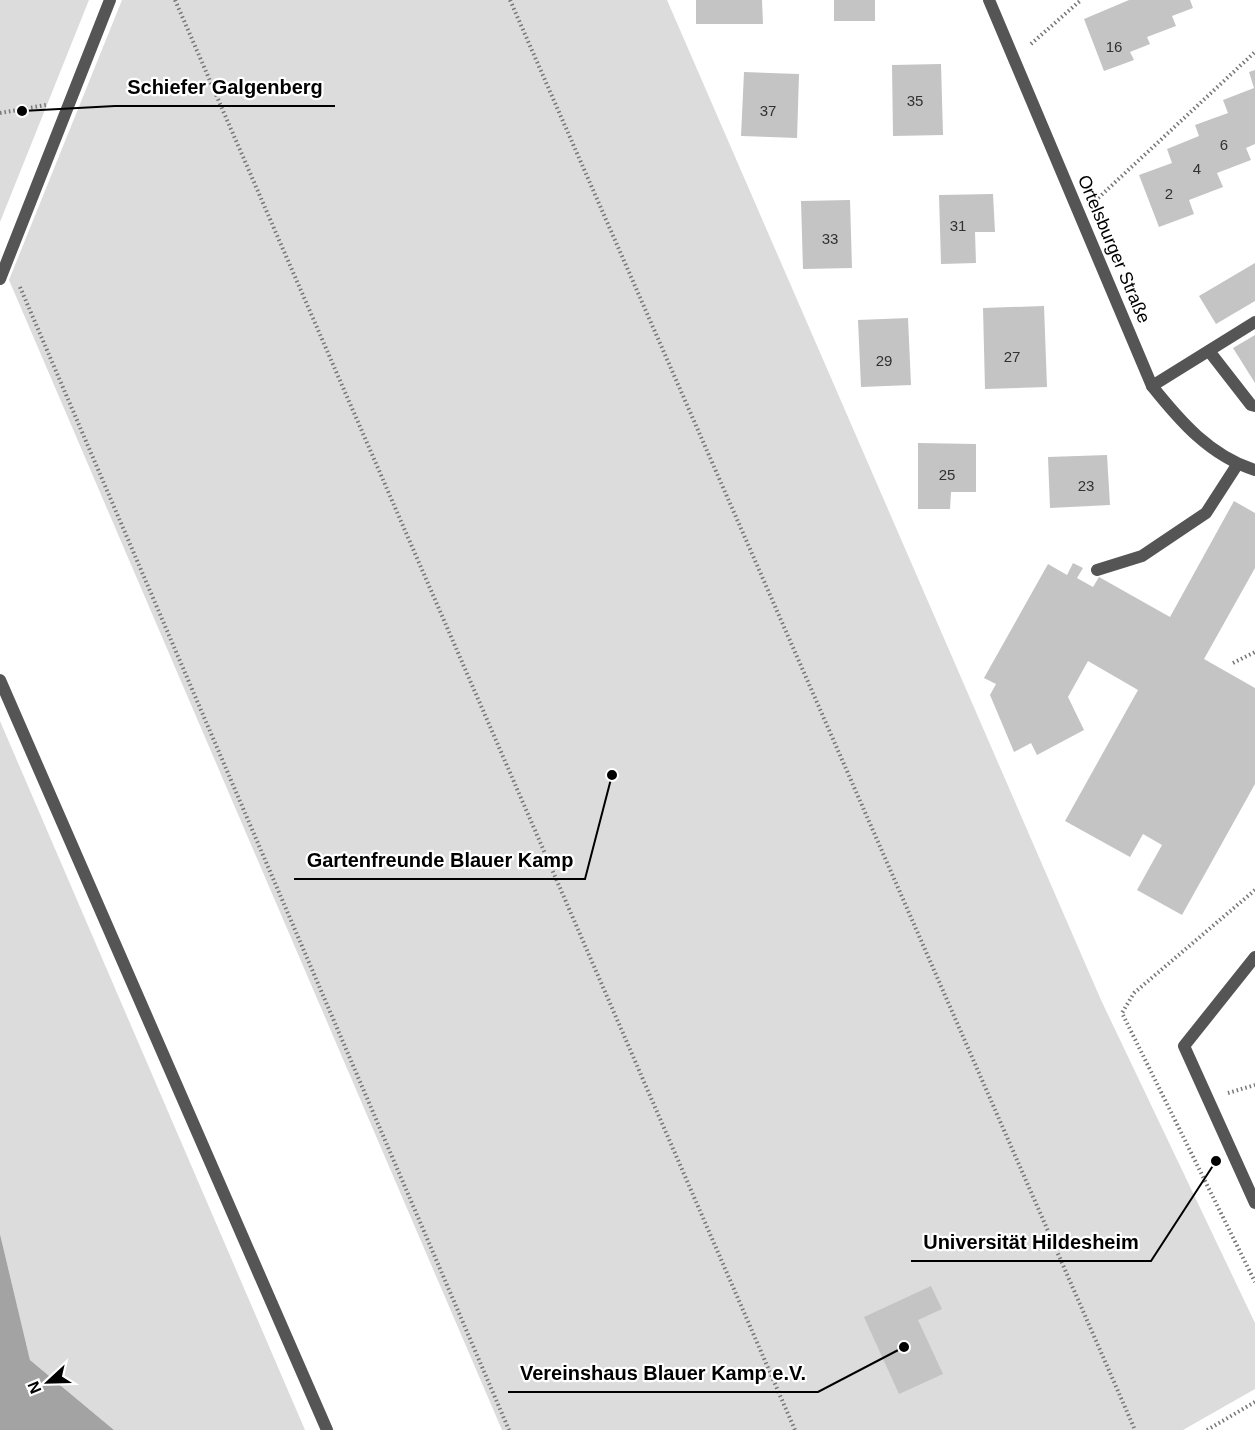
<svg xmlns="http://www.w3.org/2000/svg" width="1255" height="1430" viewBox="0 0 1255 1430" font-family="Helvetica,sans-serif">
<style>
.green{fill:#dcdcdc}
.water{fill:#a3a3a3}
.building{fill:#c4c4c4}
.lines{fill:none;stroke-linecap:round;stroke-linejoin:round}
.path{stroke:#777;stroke-width:4;stroke-dasharray:1.5 3;stroke-linecap:butt}
.lane{stroke:#555;stroke-width:12}
.street{stroke:#555;stroke-width:12}
.labels{text-anchor:middle;dominant-baseline:central;stroke-width:4.5;stroke-linejoin:round;paint-order:stroke}
.number-label{font-size:15px;fill:#313131}
.street-label{font-size:18px;fill:#000;stroke:#fff}
.leader{fill:none;stroke:#000;stroke-width:2}
.callout-dot{fill:#000;stroke:#fff;stroke-width:2}
.callout-label{font-size:20px;text-anchor:middle;font-weight:bold;fill:#000;stroke:#fff;stroke-width:4.5;stroke-linejoin:round;paint-order:stroke}
</style>
<rect width="100%" height="100%" fill="#fff"/>
<!-- green -->
<g class="green">
<path d="M 0,0 L 89,0 L 0,222 Z"/>
<path d="M 122,0 L 667,0 L 1101,1000 L 1255,1323 L 1255,1389 L 1183,1430 L 502,1430 L 9,280 Z"/>
<path d="M 0,721 L 305,1430 L 114,1430 L 30,1360 L 0,1234 Z"/>
</g>
<!-- water -->
<path class="water" d="M 0,1234 L 30,1360 L 114,1430 L 0,1430 Z"/>
<!-- building -->
<g class="building">
<path d="M 696,0 L 762,0 L 763,24 L 696,24 Z"/>
<rect x="834" y="0" width="41" height="21"/>
<path d="M 1129,0 L 1190,0 L 1193,8 L 1172,16 L 1176,26 L 1147,37 L 1150,44 L 1130,52 L 1134,60 L 1104,71 L 1084,19 Z"/>
<path d="M 941,64 L 943,135 L 893,136 L 892,65 Z"/>
<path d="M 1255,70 L 1255,144 L 1246,148 L 1251,160 L 1217,173 L 1223,187 L 1189,200 L 1194,214 L 1159,227 L 1139,175 L 1172,163 L 1167,149 L 1199,136 L 1195,125 L 1228,113 L 1223,100 L 1254,88 L 1249,72 Z"/>
<path d="M 744,72 L 799,74 L 797,138 L 741,136 Z"/>
<path d="M 993,194 L 995,232 L 975,232 L 976,263 L 941,264 L 939,195 Z"/>
<path d="M 850,200 L 852,268 L 803,269 L 801,201 Z"/>
<path d="M 1255,263 L 1255,301 L 1216,324 L 1199,296 Z"/>
<path d="M 1044,306 L 1047,387 L 985,389 L 983,308 Z"/>
<path d="M 908,318 L 911,385 L 861,387 L 858,320 Z"/>
<path d="M 1255,335 L 1255,383 L 1233,348 Z"/>
<path d="M 918,443 L 976,444 L 976,492 L 951,492 L 950,509 L 918,509 Z"/>
<path d="M 1107,455 L 1110,505 L 1050,508 L 1048,457 Z"/>
<path d="M 1234,501 L 1255,513 L 1255,568 L 1204,659 L 1255,688 L 1255,784 L 1182,915 L 1137,890 L 1162,845 L 1143,834 L 1130,857 L 1065,821 L 1138,690 L 1088,661 L 1068,697 L 1084,730 L 1037,755 L 1031,743 L 1014,752 L 990,695 L 996,684 L 984,678 L 1048,564 L 1067,575 L 1073,563 L 1083,568 L 1077,578 L 1093,587 L 1099,577 L 1170,617 Z"/>
<path d="M 931,1286 L 942,1309 L 918,1320 L 943,1374 L 899,1394 L 864,1317 Z"/>
</g>
<g class="lines">
<!-- path -->
<g class="path">
<path d="M 175,0 L 795,1430"/>
<path d="M 510,0 L 1135,1430"/>
<path d="M 1031,44 L 1081,0"/>
<path d="M 0,113 L 46,105"/>
<path d="M 1095,201 L 1255,52"/>
<path d="M 20,287 L 509,1430"/>
<path d="M 1233,663 L 1255,652"/>
<path d="M 1255,890 L 1134,993 L 1122,1013 L 1255,1282"/>
<path d="M 1228,1093 L 1255,1085"/>
<path d="M 1207,1430 L 1255,1402"/>
</g>
<!-- lane -->
<g class="lane">
<path d="M 1209,351 L 1251,405 L 1255,406"/>
<path d="M 1152,386 L 1255,322"/>
<path d="M 1097,570 L 1142,556 L 1206,513 L 1237,465"/>
<path d="M 1255,957 L 1184,1046 L 1255,1203"/>
</g>
<!-- street -->
<g class="street">
<path d="M 989,0 L 1152,386 C 1180,421 1210,456 1255,470"/>
<path d="M 0,279 L 110,0"/>
<path d="M 0,680 L 327,1430"/>
</g>
</g>
<g class="labels">
<!-- number labels -->
<g class="number-label">
<text x="1114" y="46">16</text>
<text x="915" y="100">35</text>
<text x="768" y="110">37</text>
<text x="1224" y="144">6</text>
<text x="1197" y="168">4</text>
<text x="1169" y="193">2</text>
<text x="958" y="225">31</text>
<text x="830" y="238">33</text>
<text x="1012" y="356">27</text>
<text x="884" y="360">29</text>
<text x="947" y="474">25</text>
<text x="1086" y="485">23</text>
</g>
<!-- street labels -->
<g class="street-label">
<text transform="translate(1114 249) rotate(67)">Ortelsburger Straße</text>
</g>
</g>
<!-- callouts -->
<path class="leader" d="M22 111L115 106H335M612 775L585 879H294M1216 1161L1151 1261H911M904 1347L818 1392H508"/>
<g class="callout-dot">
<circle cx="22" cy="111" r="6"/>
<circle cx="612" cy="775" r="6"/>
<circle cx="1216" cy="1161" r="6"/>
<circle cx="904" cy="1347" r="6"/>
</g>
<g class="callout-label">
<text x="225" y="94">Schiefer Galgenberg</text>
<text x="440" y="867">Gartenfreunde Blauer Kamp</text>
<text x="1031" y="1249">Universität Hildesheim</text>
<text x="663" y="1380">Vereinshaus Blauer Kamp e.V.</text>
</g>
<!-- north arrow -->
<g transform="translate(48 1382) rotate(248)" stroke="#ffffff" stroke-width="4.5" paint-order="stroke">
<path d="M0-4.5L10 22L0 15L-10 22Z" fill="#000000"/>
<text y="-9" font-size="16" font-weight="bold" text-anchor="middle" fill="#000000">N</text>
</g>
</svg>
